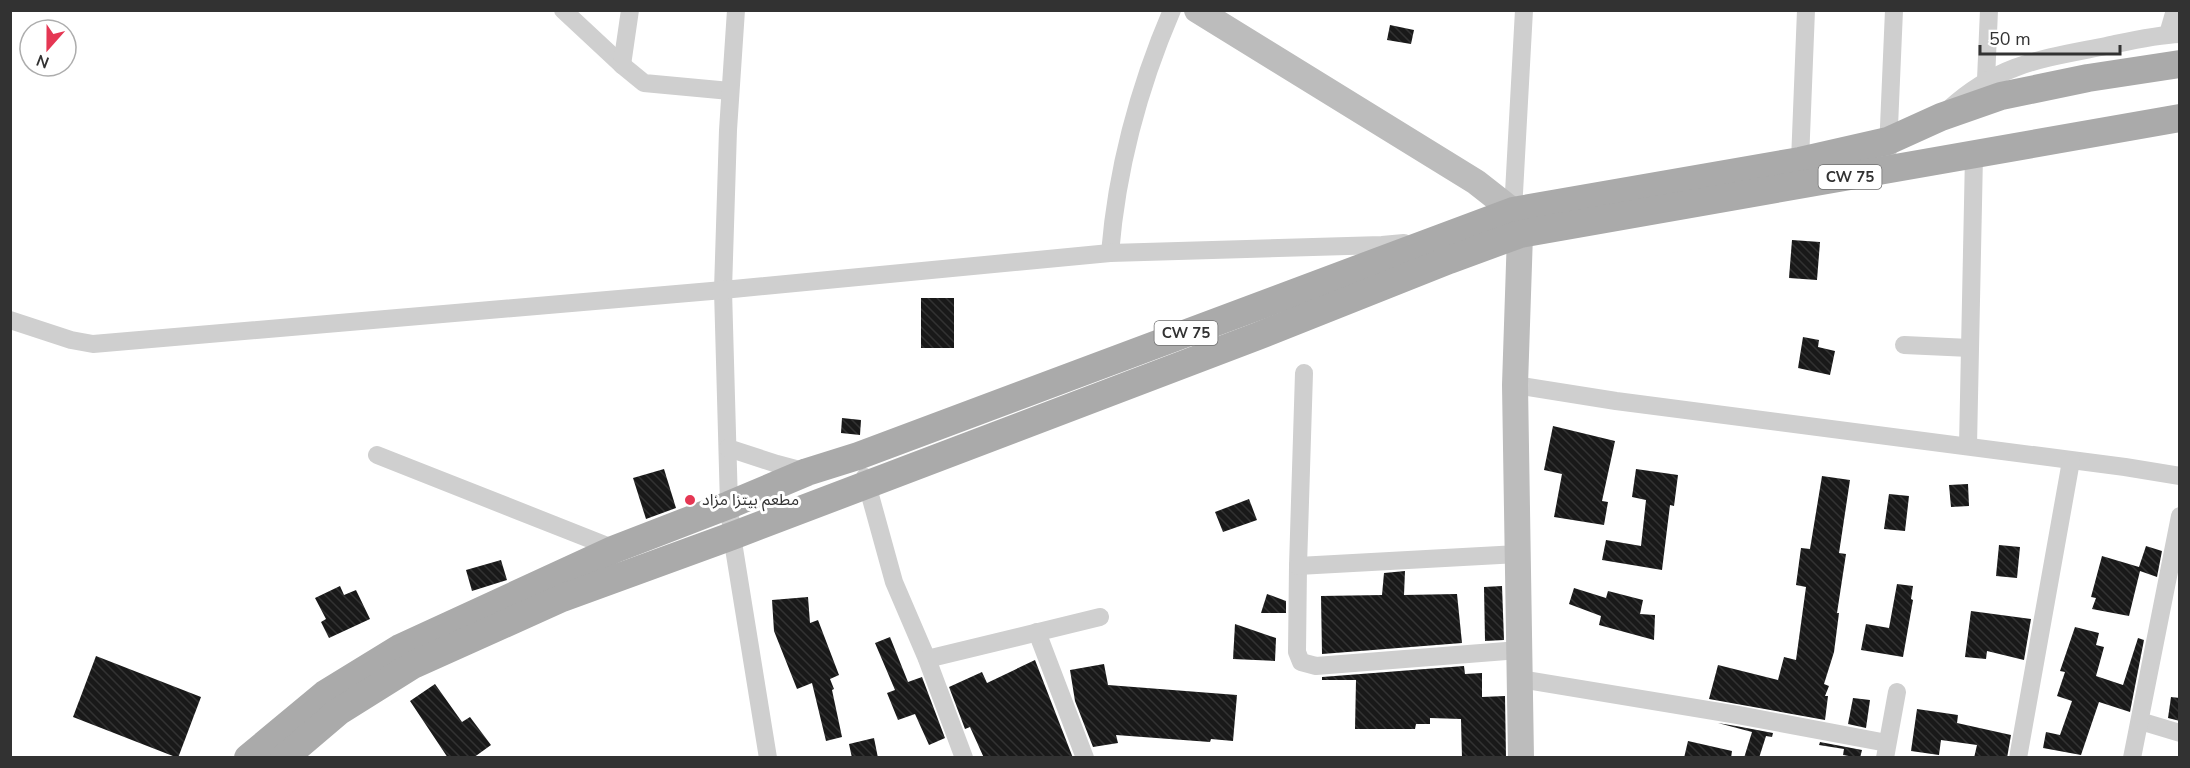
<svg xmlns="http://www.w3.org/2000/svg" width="2190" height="768" viewBox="0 0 2190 768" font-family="'Nunito Sans','Noto Sans Arabic',sans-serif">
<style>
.building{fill:url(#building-back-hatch)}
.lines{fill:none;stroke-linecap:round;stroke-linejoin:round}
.street{stroke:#cfcfcf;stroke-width:18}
.secondary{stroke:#bcbcbc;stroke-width:26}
.primary{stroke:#aaa;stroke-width:28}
.poi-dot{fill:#e53753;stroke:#fff;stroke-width:2}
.labels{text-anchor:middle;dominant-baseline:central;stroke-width:6;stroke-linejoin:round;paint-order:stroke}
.shield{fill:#fff;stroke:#707070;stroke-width:1.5}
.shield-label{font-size:15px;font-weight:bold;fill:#323232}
.poi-label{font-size:16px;fill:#323232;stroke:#fff;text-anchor:start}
</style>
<defs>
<pattern id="building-back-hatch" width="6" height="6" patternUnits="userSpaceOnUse" patternTransform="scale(1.5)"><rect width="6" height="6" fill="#191919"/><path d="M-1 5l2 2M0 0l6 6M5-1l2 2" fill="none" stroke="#323232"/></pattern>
</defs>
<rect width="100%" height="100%" fill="#fff"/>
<!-- building -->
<g class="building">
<path d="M 1390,25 L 1414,30 L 1411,44 L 1387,40 Z"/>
<path d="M 1792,240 L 1820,242 L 1817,280 L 1789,278 Z"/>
<rect x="921" y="298" width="33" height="50"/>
<path d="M 1803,337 L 1819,340 L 1818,347 L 1835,351 L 1830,375 L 1798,368 Z"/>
<path d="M 842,418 L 861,420 L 860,435 L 841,433 Z"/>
<path d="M 1553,426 L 1615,441 L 1602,501 L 1608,502 L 1604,525 L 1554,517 L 1562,474 L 1544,470 Z"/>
<path d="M 664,469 L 676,508 L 646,519 L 633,478 Z"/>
<path d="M 1636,469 L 1678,475 L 1674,506 L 1670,505 L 1662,570 L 1602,560 L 1606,540 L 1641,546 L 1646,500 L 1632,497 Z"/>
<path d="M 1822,476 L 1850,480 L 1839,553 L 1846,554 L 1837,613 L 1839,613 L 1834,652 L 1824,684 L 1829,686 L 1825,696 L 1828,696 L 1825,720 L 1709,699 L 1718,665 L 1778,680 L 1784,657 L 1796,660 L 1806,587 L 1796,585 L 1801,548 L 1810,549 Z"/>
<path d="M 1968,484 L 1969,506 L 1951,507 L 1949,485 Z"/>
<path d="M 1889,494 L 1909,496 L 1905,531 L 1884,529 Z"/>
<path d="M 1249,499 L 1257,520 L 1223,532 L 1215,512 Z"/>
<path d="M 1999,545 L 2020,547 L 2017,578 L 1996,576 Z"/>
<path d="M 2146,546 L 2162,551 L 2157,577 L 2140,571 L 2129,616 L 2092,609 L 2096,598 L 2091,597 L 2102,556 L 2139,567 Z"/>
<path d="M 501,560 L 507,580 L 472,591 L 466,570 Z"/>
<path d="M 1405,571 L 1404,595 L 1457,594 L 1462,643 L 1322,654 L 1321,596 L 1382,595 L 1384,573 Z"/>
<path d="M 1897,584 L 1913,586 L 1911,599 L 1913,600 L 1903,657 L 1861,650 L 1866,624 L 1889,628 Z"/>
<path d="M 340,586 L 344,595 L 356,590 L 370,619 L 329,638 L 321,622 L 326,619 L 315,598 Z"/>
<path d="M 1502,586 L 1504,640 L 1485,641 L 1484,587 Z"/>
<path d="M 1574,588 L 1606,598 L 1608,591 L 1643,600 L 1640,614 L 1655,615 L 1654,640 L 1599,625 L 1601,616 L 1569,604 Z"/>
<path d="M 1267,594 L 1286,601 L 1286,613 L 1261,613 Z"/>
<path d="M 808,597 L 810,623 L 818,620 L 839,675 L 830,679 L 834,689 L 832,690 L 842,737 L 826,741 L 812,683 L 797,689 L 774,631 L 772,600 Z"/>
<path d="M 1971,611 L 2031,619 L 2024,660 L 1987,651 L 1986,659 L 1965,657 Z"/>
<path d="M 1235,624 L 1276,638 L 1275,661 L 1233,659 Z"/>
<path d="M 2075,627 L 2099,633 L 2096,645 L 2104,647 L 2096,676 L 2123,685 L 2138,638 L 2144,640 L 2130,712 L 2099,702 L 2081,755 L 2043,748 L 2046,732 L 2060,735 L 2072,701 L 2057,696 L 2065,672 L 2060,671 Z"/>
<path d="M 890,637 L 908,682 L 922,677 L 945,738 L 929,745 L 915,714 L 898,720 L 887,693 L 895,690 L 875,643 Z"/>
<path d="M 96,656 L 201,697 L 178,758 L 73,717 Z"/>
<path d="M 1035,660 L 1073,758 L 984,758 L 970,727 L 965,729 L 949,687 L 982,672 L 987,683 Z"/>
<path d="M 1104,664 L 1108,685 L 1237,695 L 1233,741 L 1211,739 L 1210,742 L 1116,735 L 1118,743 L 1093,747 L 1075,701 L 1070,670 Z"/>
<path d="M 1464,666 L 1465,674 L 1482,673 L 1482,697 L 1505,696 L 1506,758 L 1462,758 L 1461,719 L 1430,718 L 1430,724 L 1416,724 L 1415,729 L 1355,729 L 1356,680 L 1322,680 L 1322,677 Z"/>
<path d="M 435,684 L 462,722 L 470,717 L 491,745 L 473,758 L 448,758 L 410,701 Z"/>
<path d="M 2171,697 L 2180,698 L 2180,721 L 2168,718 Z"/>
<path d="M 1853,698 L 1870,700 L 1866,728 L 1848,724 Z"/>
<path d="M 1917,709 L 1958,715 L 1957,723 L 2011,735 L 2007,758 L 1974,758 L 1977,745 L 1941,740 L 1939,755 L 1911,751 Z"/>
<path d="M 1718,723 L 1736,726 L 1773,733 L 1772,737 L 1766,736 L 1759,758 L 1744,758 L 1752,732 Z"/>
<path d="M 874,738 L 878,758 L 852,758 L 849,744 Z"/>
<path d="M 1688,741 L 1732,751 L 1731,758 L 1684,758 Z"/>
<path d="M 1820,742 L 1862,750 L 1860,758 L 1843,755 L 1844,749 L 1819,745 Z"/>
</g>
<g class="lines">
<!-- street -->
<g class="street">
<path d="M 563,10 L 622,65 L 644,83 L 730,91"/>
<path d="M 736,10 L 728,130 L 723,290 L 729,505 L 732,536 L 768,758"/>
<path d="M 2168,34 L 2175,10"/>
<path d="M 622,65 L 630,10"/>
<path d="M 1986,80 L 1989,10"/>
<path d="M 1949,109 C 2000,63 2041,59 2106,46 C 2130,41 2155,35 2180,34"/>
<path d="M 1888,150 L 1894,10"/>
<path d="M 1800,161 L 1806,10"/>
<path d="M 1513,211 L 1524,10"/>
<path d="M 1110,253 C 1117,168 1138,89 1172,10"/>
<path d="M 10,320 L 71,340 L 93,344 L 723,290 L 1110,253 L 1382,245 L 1404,243"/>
<path d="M 1904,345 L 1970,348"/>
<path d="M 1304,373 L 1298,566 L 1297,652 L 1301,662 L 1316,666 L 1519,650"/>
<path d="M 1515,385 L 1616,401 L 2125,467 L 2180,476"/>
<path d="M 1968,446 L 1974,155"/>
<path d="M 728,448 L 777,464 L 807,472"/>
<path d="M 377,455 L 615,549"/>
<path d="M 865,477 L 894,582 L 927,659 L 964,758"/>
<path d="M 1298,566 L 1518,554"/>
<path d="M 1037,632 L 1085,758"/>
<path d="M 927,659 L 1100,617"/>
<path d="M 1520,679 L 1738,715 L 1887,743"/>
<path d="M 2140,721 L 2180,733"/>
<path d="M 1885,758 L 1897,692"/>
<path d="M 2018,758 L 2071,461"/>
<path d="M 2132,758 L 2180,516"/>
</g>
<!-- secondary -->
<path class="secondary" d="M 1197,10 L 1476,182 L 1513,211 L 1520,234 L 1515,385 L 1521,758"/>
<!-- primary -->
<g class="primary">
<path d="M 248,758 L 325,694 L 400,648 L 615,549 L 729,505 L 807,472 L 858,456 L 1513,211 L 1800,161 L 1888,141 L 1941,117 L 2001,96 L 2088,78 L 2180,64"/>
<path d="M 284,758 L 338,712 L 413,665 L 562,598 L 732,536 L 1258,336 L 1449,260 L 1520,234 L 2180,118"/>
</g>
</g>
<!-- markers -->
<circle class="poi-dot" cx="690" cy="500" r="6"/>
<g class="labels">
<!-- shield labels -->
<g class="shield">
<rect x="1818.5" y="165" width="63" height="24" rx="4.5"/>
<rect x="1154.5" y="321" width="63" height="24" rx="4.5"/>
</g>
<g class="shield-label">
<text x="1850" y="177">CW 75</text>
<text x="1186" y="333">CW 75</text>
</g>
<!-- poi labels -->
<g class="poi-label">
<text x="702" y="500">مطعم بيتزا مزاد</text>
</g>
</g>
<!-- border -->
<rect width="2190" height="768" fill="none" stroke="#323232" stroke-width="24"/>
<!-- north arrow -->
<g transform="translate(48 48) rotate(201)"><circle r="28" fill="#ffffff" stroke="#adadad" stroke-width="1.5"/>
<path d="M0-4.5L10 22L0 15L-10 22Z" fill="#e53753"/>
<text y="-9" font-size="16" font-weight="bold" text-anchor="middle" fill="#323232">N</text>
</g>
<!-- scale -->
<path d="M1980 45v9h140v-9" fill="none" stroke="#323232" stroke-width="3"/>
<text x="1989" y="45" font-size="18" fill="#323232" stroke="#ffffff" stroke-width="4.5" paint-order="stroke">50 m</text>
</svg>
